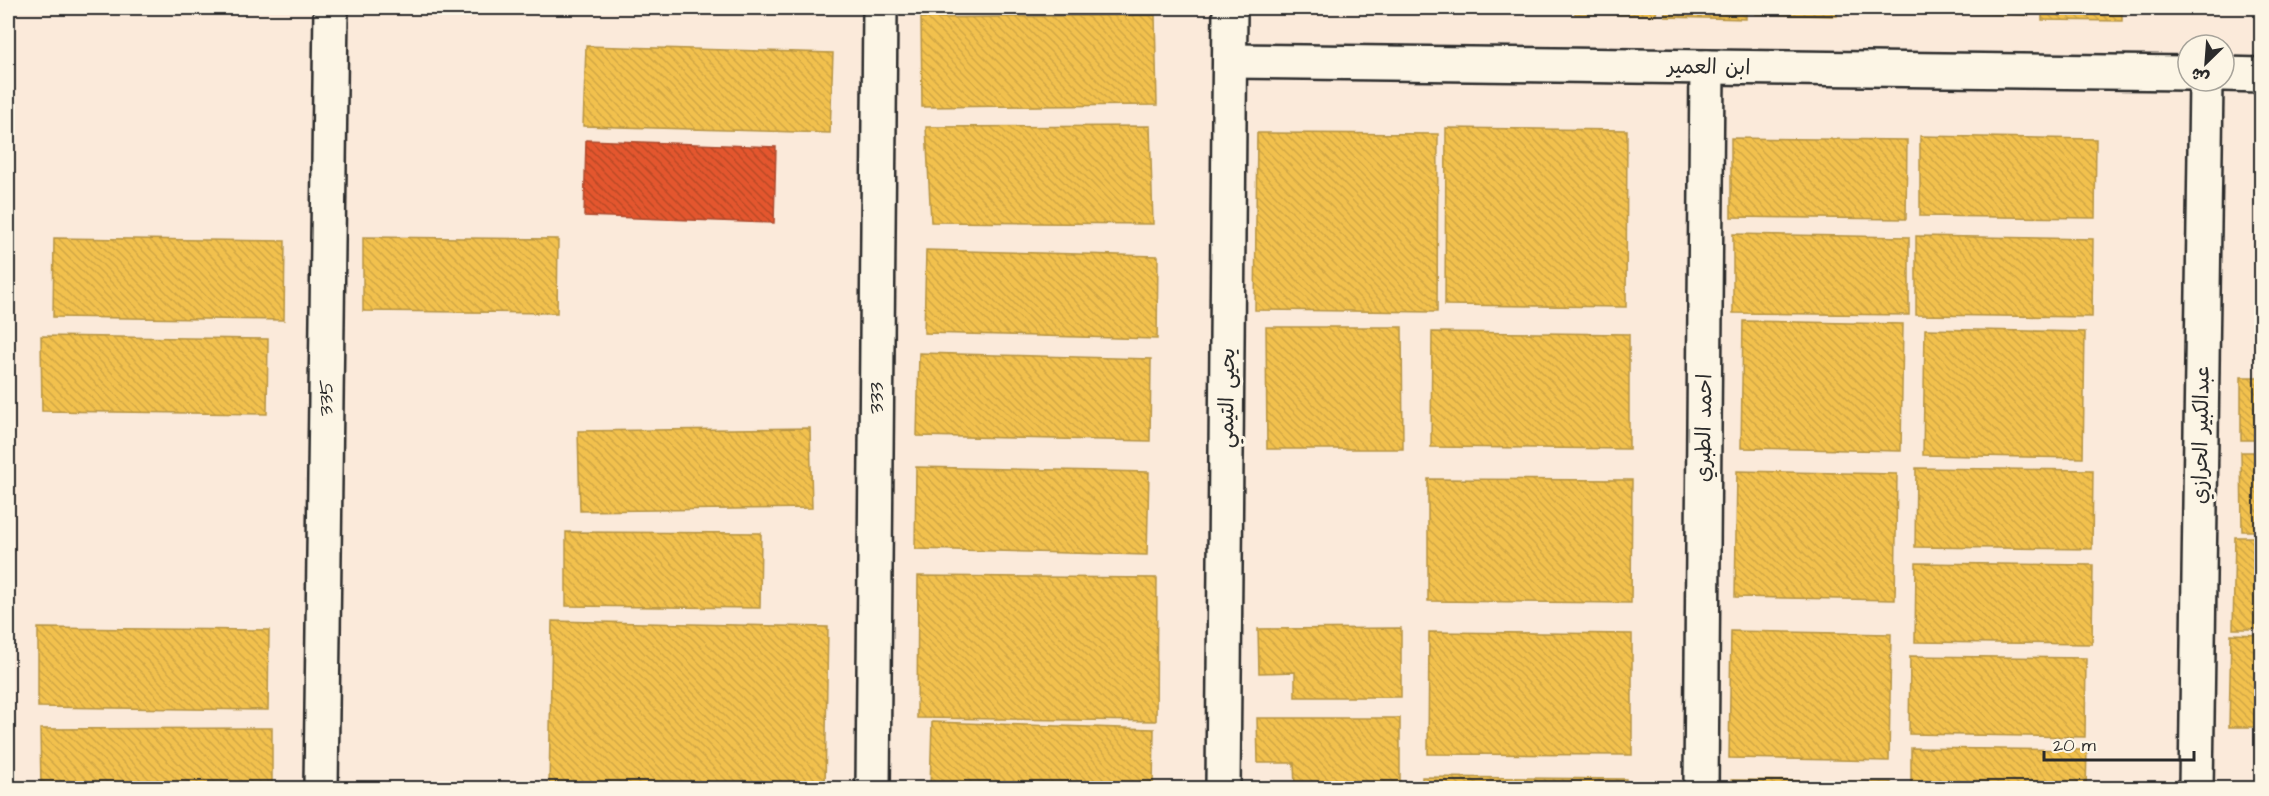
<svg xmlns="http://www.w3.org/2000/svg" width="2269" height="796" viewBox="0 0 2269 796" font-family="'Architects Daughter','Playpen Sans Arabic',sans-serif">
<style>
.homes{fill:url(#homes-back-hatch);stroke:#b69444;stroke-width:1.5}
.shops{fill:url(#shops-back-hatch);stroke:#ac4a2d;stroke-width:1.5}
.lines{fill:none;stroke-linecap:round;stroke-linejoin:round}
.street-casing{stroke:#2b2b2b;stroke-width:38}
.street{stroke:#fcf5e5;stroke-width:33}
.labels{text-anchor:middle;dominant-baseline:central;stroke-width:6;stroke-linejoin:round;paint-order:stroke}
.street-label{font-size:21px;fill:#2b2b2b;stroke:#fcf5e5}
</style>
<defs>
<pattern id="homes-back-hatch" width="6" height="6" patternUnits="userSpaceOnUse" patternTransform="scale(1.5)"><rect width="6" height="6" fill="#f2c14e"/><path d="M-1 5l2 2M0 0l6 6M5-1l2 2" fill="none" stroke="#d0a644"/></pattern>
<pattern id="shops-back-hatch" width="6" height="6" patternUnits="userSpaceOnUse" patternTransform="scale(1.5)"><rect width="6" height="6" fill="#e4572e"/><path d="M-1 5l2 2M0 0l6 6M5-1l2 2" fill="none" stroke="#b94827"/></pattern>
</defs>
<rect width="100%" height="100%" fill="#fbeada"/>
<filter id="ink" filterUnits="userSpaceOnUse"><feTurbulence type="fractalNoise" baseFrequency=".0167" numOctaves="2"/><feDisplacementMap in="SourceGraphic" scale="12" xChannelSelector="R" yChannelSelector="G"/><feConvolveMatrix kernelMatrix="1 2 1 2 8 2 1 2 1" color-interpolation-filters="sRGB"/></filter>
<g filter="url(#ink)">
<!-- homes -->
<g class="homes">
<path d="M 1390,8 L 1472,8 L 1472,12 L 1390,10 Z"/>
<path d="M 1480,8 L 1561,8 L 1561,12 L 1480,10 Z"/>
<path d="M 1575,8 L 1657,8 L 1656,15 L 1575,14 Z"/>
<path d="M 1665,8 L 1746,8 L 1746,19 L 1665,17 Z"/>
<path d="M 1757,8 L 1837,8 L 1837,16 L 1756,14 Z"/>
<path d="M 1854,8 L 1934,8 L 1934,11 L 1854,10 Z"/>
<path d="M 1949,8 L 2030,8 L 2030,15 L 1949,13 Z"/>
<path d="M 2042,8 L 2122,8 L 2122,21 L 2042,20 Z"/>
<path d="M 1155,15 L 1157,105 L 922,107 L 921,18 Z"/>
<path d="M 586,46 L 833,53 L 830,133 L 583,126 Z"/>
<path d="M 1150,126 L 1153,224 L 931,222 L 926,127 Z"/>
<path d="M 1446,128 L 1627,130 L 1626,307 L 1445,305 Z"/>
<path d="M 1257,133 L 1438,134 L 1437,312 L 1255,310 Z"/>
<path d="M 1920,136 L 2096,139 L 2095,218 L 1920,216 Z"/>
<path d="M 1731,138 L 1907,140 L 1906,219 L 1731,217 Z"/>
<path d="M 1733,234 L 1909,237 L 1909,315 L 1733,313 Z"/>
<path d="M 1916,236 L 2093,239 L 2092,317 L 1916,315 Z"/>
<path d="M 363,237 L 558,239 L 557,313 L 363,311 Z"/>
<path d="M 54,238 L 285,241 L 284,320 L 53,317 Z"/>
<path d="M 926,250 L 1158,256 L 1157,339 L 924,333 Z"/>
<path d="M 1743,321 L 1903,324 L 1901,451 L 1741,448 Z"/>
<path d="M 1266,327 L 1402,327 L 1403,449 L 1267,449 Z"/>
<path d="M 1925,329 L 2085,332 L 2083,458 L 1923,455 Z"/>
<path d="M 1432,332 L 1629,334 L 1629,449 L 1431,447 Z"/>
<path d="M 41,336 L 268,339 L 267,414 L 42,411 Z"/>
<path d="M 919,353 L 1151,359 L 1150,441 L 917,436 Z"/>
<rect x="2241" y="377" width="21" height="63"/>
<path d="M 810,428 L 812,508 L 580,511 L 578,431 Z"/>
<path d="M 2241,452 L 2262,452 L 2262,531 L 2242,531 Z"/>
<path d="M 916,467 L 1149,472 L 1147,555 L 915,549 Z"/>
<path d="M 1916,468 L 2093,470 L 2092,549 L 1915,547 Z"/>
<path d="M 1737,471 L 1897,474 L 1895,600 L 1735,597 Z"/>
<path d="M 1428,479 L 1632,480 L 1631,603 L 1428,601 Z"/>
<path d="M 566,532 L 761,533 L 760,608 L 566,606 Z"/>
<path d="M 2235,537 L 2262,537 L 2262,629 L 2233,629 Z"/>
<path d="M 1916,563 L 2093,565 L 2092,644 L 1915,642 Z"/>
<path d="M 918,576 L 1157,578 L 1156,721 L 917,718 Z"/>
<path d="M 552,621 L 828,627 L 825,788 L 549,788 Z"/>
<path d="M 38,628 L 269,630 L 268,710 L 38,707 Z"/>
<path d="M 1401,628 L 1401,697 L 1295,697 L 1295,672 L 1259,673 L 1258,629 Z"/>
<path d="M 1731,631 L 1891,634 L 1889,761 L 1729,758 Z"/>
<path d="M 1429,632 L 1632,634 L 1632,755 L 1428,754 Z"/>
<path d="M 2231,634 L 2262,635 L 2262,727 L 2229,727 Z"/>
<path d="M 1910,656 L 2086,658 L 2085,737 L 1909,734 Z"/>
<path d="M 1257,718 L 1400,718 L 1400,787 L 1295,787 L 1294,763 L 1258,763 Z"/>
<path d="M 932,722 L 1154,729 L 1153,788 L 930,788 Z"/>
<path d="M 272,728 L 272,788 L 41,788 L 40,729 Z"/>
<path d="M 1911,748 L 2087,750 L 2086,788 L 1911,788 Z"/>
<path d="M 1422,777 L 1626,779 L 1626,788 L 1422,788 Z"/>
<path d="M 1731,780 L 1891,782 L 1891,788 L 1731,788 Z"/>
</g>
<!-- shops -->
<path class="shops" d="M 586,140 L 776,147 L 774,223 L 584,216 Z"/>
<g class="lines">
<!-- street casing -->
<g class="street-casing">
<g id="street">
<path d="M 1230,61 L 2188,73"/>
<path d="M 2224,74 L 2262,75"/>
<path d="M 321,788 L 331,8"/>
<path d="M 873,788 L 880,8"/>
<path d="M 1223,788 L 1230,8"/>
<path d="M 1701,788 L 1707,67"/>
<path d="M 2196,788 L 2206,81"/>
</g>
</g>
<!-- street -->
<use href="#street" class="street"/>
</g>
</g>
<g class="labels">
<!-- street labels -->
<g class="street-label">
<text transform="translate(1709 67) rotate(1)">ابن العمير</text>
<text transform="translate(326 398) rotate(-89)">335</text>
<text transform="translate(876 398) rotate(-90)">333</text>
<text transform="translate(1227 398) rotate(-89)">يحيى التيمي</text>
<text transform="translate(1704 428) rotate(-89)">احمد الطبري</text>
<text transform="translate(2201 435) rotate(-89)">عبدالكبير الحرازي</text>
</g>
</g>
<!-- margin -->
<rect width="2269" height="796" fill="none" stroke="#fcf5e5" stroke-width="30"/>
<rect x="15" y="15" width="2239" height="766" fill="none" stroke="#2b2b2b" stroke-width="2" filter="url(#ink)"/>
<!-- north arrow -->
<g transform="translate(2206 63) rotate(205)"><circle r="28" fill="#fcf5e5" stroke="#a8a49b" stroke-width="1.5"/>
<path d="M0-4.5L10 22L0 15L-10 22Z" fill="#2b2b2b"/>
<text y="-9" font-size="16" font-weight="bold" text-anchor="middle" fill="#2b2b2b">ش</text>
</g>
<!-- scale -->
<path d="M2044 751v9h150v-9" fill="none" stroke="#2b2b2b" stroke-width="3"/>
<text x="2053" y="751" font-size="18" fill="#2b2b2b" stroke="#fcf5e5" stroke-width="4.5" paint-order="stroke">20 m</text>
</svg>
